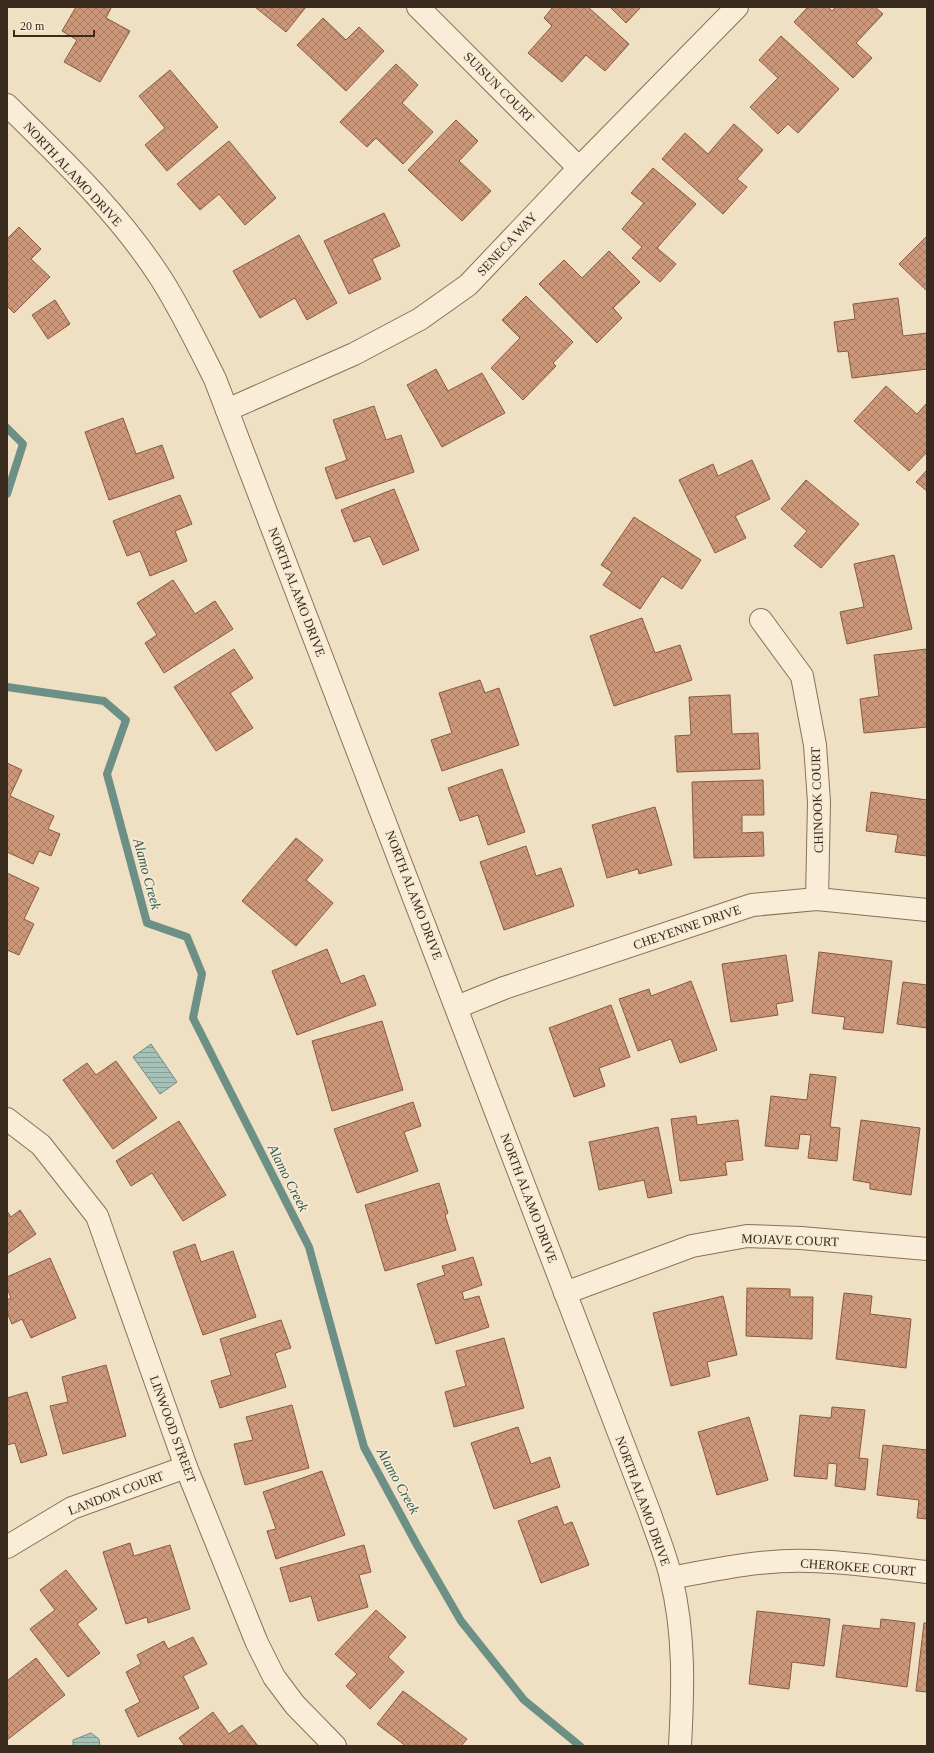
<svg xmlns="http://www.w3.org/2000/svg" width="934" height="1753" viewBox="0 0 934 1753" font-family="Georgia,serif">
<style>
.water{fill:url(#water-rules);stroke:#6c9085}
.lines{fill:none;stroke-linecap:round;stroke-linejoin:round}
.stream{stroke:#6c9085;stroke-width:8}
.building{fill:url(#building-cross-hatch);stroke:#89593f}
.minor-casing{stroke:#89715a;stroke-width:24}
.tertiary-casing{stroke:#89715a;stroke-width:24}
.minor{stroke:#f9edd7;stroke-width:22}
.tertiary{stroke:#f9edd7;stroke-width:22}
.labels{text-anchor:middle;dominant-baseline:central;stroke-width:3.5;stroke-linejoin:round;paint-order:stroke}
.street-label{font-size:13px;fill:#392a1e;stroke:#f6ead3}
.water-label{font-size:14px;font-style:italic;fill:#2d5954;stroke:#f6ead3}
</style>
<defs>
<pattern id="water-rules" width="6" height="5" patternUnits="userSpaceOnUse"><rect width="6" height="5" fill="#a6c2b8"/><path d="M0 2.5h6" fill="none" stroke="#889e95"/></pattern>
<pattern id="building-cross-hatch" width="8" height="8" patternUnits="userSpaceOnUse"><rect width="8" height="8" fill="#cd9879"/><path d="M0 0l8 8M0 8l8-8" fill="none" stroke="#a77c63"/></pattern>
</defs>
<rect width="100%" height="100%" fill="#efe0c3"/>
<!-- water -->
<g class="water">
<path d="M 151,1044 L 177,1082 L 160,1094 L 133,1057 Z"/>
<path d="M 91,1733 L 99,1739 L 100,1746 L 73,1746 L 73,1740 Z"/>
</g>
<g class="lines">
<!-- stream -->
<g class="stream">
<path d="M 7,428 L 23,444 L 7,494"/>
<path d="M 7,687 L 104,701 L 126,720 L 107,774 L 147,923 L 187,937 L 202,974 L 193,1018 L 309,1247 L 364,1447 L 417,1545 L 461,1621 L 524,1700 L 580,1746"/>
</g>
</g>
<!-- building -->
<g class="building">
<path d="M 76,7 L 110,7 L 111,8 L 106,18 L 130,31 L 100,82 L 64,62 L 77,40 L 62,31 Z"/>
<path d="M 255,7 L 306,7 L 286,32 Z"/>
<path d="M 553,7 L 588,7 L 629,44 L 605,71 L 586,55 L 562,82 L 528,53 L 552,26 L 544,18 Z"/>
<path d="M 610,7 L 641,7 L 626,23 Z"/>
<path d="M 808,7 L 828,7 L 832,11 L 836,7 L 875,7 L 883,14 L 856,43 L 872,58 L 853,78 L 794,22 Z"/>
<path d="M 323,18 L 346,40 L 359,27 L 384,51 L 346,91 L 297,45 Z"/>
<path d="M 781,36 L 839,89 L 798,133 L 788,124 L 778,134 L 750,107 L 778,78 L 759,60 Z"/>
<path d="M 396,64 L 418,85 L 402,103 L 433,132 L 403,164 L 376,138 L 367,147 L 340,122 Z"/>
<path d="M 170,70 L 218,127 L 167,171 L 145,145 L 165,128 L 139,96 Z"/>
<path d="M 456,120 L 478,141 L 459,161 L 491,191 L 462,221 L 408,170 Z"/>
<path d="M 734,124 L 763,150 L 737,179 L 747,187 L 723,214 L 662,159 L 685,133 L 708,154 Z"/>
<path d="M 229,141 L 276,198 L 245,225 L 219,194 L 200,210 L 177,184 Z"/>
<path d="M 653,168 L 696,204 L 657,248 L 676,264 L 660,282 L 632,258 L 642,247 L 622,229 L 644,203 L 631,193 Z"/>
<path d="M 384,213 L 400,246 L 372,259 L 381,279 L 349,294 L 324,241 Z"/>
<path d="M 19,227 L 41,249 L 31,259 L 50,277 L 14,313 L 7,306 L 7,239 Z"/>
<path d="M 299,235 L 337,303 L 307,320 L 295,298 L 260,318 L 233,271 Z"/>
<path d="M 927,236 L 927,291 L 899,264 Z"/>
<path d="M 609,251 L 640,282 L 613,308 L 622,318 L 597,343 L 539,284 L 564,260 L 582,278 Z"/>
<path d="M 526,296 L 573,342 L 553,363 L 556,366 L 523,400 L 491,368 L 520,338 L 502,320 Z"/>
<path d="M 898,298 L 903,336 L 927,333 L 927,369 L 852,378 L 848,351 L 838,352 L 834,322 L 855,319 L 853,304 Z"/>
<path d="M 55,300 L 70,324 L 48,339 L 32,315 Z"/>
<path d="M 436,369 L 448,391 L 482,373 L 505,413 L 442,447 L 407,385 Z"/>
<path d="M 886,386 L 917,414 L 927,403 L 927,452 L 909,471 L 854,421 Z"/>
<path d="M 374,406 L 386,440 L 401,435 L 414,472 L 336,499 L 325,468 L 347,460 L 333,420 Z"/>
<path d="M 123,418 L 136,454 L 162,445 L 174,478 L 109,500 L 85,432 Z"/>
<path d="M 752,460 L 770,499 L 735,516 L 746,538 L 715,553 L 679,480 L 713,464 L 718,476 Z"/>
<path d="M 927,470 L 927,491 L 916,482 Z"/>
<path d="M 806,480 L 859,524 L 821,568 L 794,546 L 807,531 L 781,509 Z"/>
<path d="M 394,489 L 419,550 L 383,565 L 370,536 L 354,542 L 341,510 Z"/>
<path d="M 180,495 L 192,524 L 175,531 L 187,561 L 150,576 L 140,551 L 127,556 L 113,521 Z"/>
<path d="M 634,517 L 701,560 L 682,589 L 662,576 L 640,609 L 603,585 L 612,572 L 601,565 Z"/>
<path d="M 894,555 L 912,629 L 847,644 L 840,612 L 864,607 L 854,564 Z"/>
<path d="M 173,580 L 195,614 L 215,601 L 233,629 L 164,673 L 145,643 L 157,635 L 137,603 Z"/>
<path d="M 642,618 L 655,653 L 680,645 L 692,680 L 614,706 L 590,636 Z"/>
<path d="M 234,649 L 253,678 L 230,693 L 253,728 L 216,751 L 174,687 Z"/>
<path d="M 927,649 L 927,727 L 864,733 L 860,699 L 879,696 L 874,655 Z"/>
<path d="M 480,680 L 485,693 L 499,688 L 519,745 L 442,771 L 431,740 L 452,733 L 439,693 Z"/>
<path d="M 730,695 L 732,734 L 758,733 L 760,769 L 677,772 L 675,736 L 691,735 L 689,697 Z"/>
<path d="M 7,763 L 22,770 L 10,796 L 54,816 L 48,829 L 60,834 L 51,856 L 39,851 L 33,864 L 7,852 Z"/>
<path d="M 502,769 L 525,832 L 488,845 L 478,815 L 460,821 L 448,788 Z"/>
<path d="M 763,780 L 764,815 L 742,815 L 742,833 L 763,832 L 764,856 L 694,858 L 692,782 Z"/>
<path d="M 871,792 L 927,800 L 927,856 L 895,852 L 898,835 L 866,831 Z"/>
<path d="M 655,807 L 672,865 L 639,874 L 638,869 L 607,878 L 592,825 Z"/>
<path d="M 296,838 L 323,860 L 306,880 L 333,903 L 296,946 L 242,901 Z"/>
<path d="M 526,846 L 536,876 L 561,868 L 574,906 L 504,930 L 480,862 Z"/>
<path d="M 7,873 L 39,888 L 24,919 L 34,924 L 19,955 L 7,950 Z"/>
<path d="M 327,949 L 341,984 L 364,975 L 376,1005 L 297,1035 L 272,971 Z"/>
<path d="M 819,952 L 892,961 L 883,1033 L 843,1029 L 845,1017 L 812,1013 Z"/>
<path d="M 786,955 L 793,1001 L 776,1004 L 778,1015 L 731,1022 L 722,964 Z"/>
<path d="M 691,981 L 717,1050 L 680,1063 L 671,1039 L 638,1051 L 619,999 L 649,989 L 651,996 Z"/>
<path d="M 903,982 L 927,985 L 927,1028 L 897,1024 Z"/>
<path d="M 611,1005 L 630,1057 L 599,1068 L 605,1086 L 574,1097 L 549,1028 Z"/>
<path d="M 382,1021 L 403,1090 L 332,1111 L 312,1041 Z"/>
<path d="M 116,1061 L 157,1118 L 113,1149 L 63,1080 L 87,1063 L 96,1075 Z"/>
<path d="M 810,1074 L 836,1077 L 830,1127 L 840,1128 L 837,1161 L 808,1158 L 811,1135 L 800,1134 L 798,1149 L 765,1146 L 771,1096 L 807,1100 Z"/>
<path d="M 413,1102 L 421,1126 L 404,1132 L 418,1171 L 357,1193 L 334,1129 Z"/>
<path d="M 696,1116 L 697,1125 L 738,1120 L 743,1160 L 725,1162 L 727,1175 L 680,1181 L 671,1119 Z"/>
<path d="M 861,1120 L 920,1128 L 911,1195 L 870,1189 L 870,1183 L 853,1180 Z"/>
<path d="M 179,1121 L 226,1195 L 183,1221 L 152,1173 L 131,1186 L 116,1161 Z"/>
<path d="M 658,1127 L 672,1193 L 648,1198 L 644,1180 L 599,1190 L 589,1142 Z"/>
<path d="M 439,1183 L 448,1213 L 445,1215 L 456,1250 L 385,1271 L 365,1205 Z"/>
<path d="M 20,1210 L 36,1234 L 7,1254 L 7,1211 L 11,1217 Z"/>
<path d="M 195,1244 L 201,1262 L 233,1251 L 256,1317 L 203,1335 L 173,1252 Z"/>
<path d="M 473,1257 L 482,1285 L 462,1292 L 464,1300 L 479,1296 L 489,1327 L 436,1344 L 417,1284 L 445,1275 L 442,1266 Z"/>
<path d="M 50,1258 L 76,1318 L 31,1338 L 22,1319 L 12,1324 L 7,1312 L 7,1300 L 11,1298 L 7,1288 L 7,1277 Z"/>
<path d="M 747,1288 L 790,1289 L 790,1297 L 813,1297 L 812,1339 L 746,1336 Z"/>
<path d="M 844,1293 L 872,1296 L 870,1314 L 911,1319 L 906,1368 L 836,1359 Z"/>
<path d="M 723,1296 L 737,1355 L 707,1362 L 710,1376 L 671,1386 L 653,1313 Z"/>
<path d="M 281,1320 L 291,1348 L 275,1353 L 286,1387 L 220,1408 L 211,1381 L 231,1375 L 220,1339 Z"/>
<path d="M 504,1338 L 524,1408 L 454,1427 L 445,1392 L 466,1386 L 456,1351 Z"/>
<path d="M 106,1365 L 126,1436 L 63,1454 L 50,1406 L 68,1402 L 62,1377 Z"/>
<path d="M 27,1392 L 47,1455 L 21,1463 L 15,1443 L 7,1445 L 7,1398 Z"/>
<path d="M 292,1405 L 309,1468 L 245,1485 L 234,1444 L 253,1440 L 246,1417 Z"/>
<path d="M 832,1407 L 865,1410 L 859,1458 L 868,1459 L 865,1490 L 835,1486 L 837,1464 L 828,1463 L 827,1479 L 794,1476 L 800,1415 L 831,1418 Z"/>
<path d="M 749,1417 L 768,1480 L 717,1495 L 698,1432 Z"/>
<path d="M 518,1427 L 531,1464 L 550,1457 L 560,1487 L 494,1509 L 471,1443 Z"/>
<path d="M 883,1445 L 927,1450 L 927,1519 L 917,1518 L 919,1500 L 877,1495 Z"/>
<path d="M 322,1471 L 345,1535 L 276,1559 L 267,1531 L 276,1529 L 263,1492 Z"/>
<path d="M 557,1506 L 564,1525 L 572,1522 L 589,1565 L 541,1583 L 518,1521 Z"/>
<path d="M 130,1543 L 134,1556 L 170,1545 L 190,1609 L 148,1623 L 147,1617 L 126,1624 L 103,1552 Z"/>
<path d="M 364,1545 L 371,1572 L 359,1575 L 368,1607 L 318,1621 L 311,1596 L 290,1602 L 280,1568 Z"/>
<path d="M 66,1570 L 97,1609 L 77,1624 L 100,1653 L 68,1677 L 30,1629 L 55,1610 L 40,1590 Z"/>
<path d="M 376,1610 L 406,1637 L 388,1657 L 404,1672 L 370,1709 L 346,1686 L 357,1674 L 335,1654 Z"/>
<path d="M 757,1611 L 830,1619 L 824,1666 L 792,1662 L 789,1689 L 749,1684 Z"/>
<path d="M 881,1619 L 915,1623 L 907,1687 L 836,1677 L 843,1625 L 880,1629 Z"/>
<path d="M 924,1623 L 927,1623 L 927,1692 L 916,1691 Z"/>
<path d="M 193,1637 L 207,1664 L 183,1676 L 199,1708 L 138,1737 L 125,1710 L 140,1702 L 126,1672 L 141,1664 L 137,1655 L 164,1641 L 168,1649 Z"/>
<path d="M 36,1658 L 65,1695 L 7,1740 L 7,1681 Z"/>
<path d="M 403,1691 L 467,1739 L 461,1746 L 406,1746 L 377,1724 Z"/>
<path d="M 213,1712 L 229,1734 L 242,1725 L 258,1746 L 185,1746 L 179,1738 Z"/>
</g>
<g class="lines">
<!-- minor casing -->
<g class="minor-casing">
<g id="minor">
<path d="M 418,7 L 579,168"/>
<path d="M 227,410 L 354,354 L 420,319 L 468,285 L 579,168 L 737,7"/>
<path d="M 761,620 L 802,676 L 815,745 L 819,802 L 817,899"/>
<path d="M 457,1007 L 504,988 L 752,905 L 817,899 L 927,910"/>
<path d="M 7,1119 L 41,1145 L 97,1216 L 186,1467 L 257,1643 L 274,1677 L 295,1705 L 335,1746"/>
<path d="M 565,1293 L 692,1246 L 747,1236 L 801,1238 L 927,1249"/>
<path d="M 7,1547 L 72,1508 L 186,1467"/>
<path d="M 671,1578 C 716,1569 764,1559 811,1561 C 850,1562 888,1568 927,1572"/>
</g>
</g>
<!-- tertiary casing -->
<g class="tertiary-casing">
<path id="tertiary" d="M 7,105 C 62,159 120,214 162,280 C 182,312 198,345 215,379 L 650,1514 C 657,1535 666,1556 671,1578 C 685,1633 683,1690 680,1746"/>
</g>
<!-- minor -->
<use href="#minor" class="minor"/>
<!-- tertiary -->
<use href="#tertiary" class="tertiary"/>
</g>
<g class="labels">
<!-- street labels -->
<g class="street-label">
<text transform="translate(499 87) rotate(45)">SUISUN COURT</text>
<text transform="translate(73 174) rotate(47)">NORTH ALAMO DRIVE</text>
<text transform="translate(507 244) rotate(-47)">SENECA WAY</text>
<text transform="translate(297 592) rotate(69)">NORTH ALAMO DRIVE</text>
<text transform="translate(817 800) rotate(-92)">CHINOOK COURT</text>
<text transform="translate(414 895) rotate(69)">NORTH ALAMO DRIVE</text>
<text transform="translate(687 927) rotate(-19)">CHEYENNE DRIVE</text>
<text transform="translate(529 1198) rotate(69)">NORTH ALAMO DRIVE</text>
<text transform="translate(790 1240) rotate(2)">MOJAVE COURT</text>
<text transform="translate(173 1429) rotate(70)">LINWOOD STREET</text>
<text transform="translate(116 1493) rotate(-21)">LANDON COURT</text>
<text transform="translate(643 1501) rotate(70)">NORTH ALAMO DRIVE</text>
<text transform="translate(858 1567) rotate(4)">CHEROKEE COURT</text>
</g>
<!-- water labels -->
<g class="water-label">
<text transform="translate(147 874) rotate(75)">Alamo Creek</text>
<text transform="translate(288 1178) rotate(63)">Alamo Creek</text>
<text transform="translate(398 1481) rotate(61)">Alamo Creek</text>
</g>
</g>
<!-- border -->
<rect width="934" height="1753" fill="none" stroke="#392a1e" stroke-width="16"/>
<!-- scale -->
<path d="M14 30v6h80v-6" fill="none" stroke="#392a1e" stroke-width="2"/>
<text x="20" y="30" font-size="12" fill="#392a1e" stroke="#f6ead3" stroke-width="3" paint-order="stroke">20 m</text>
</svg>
